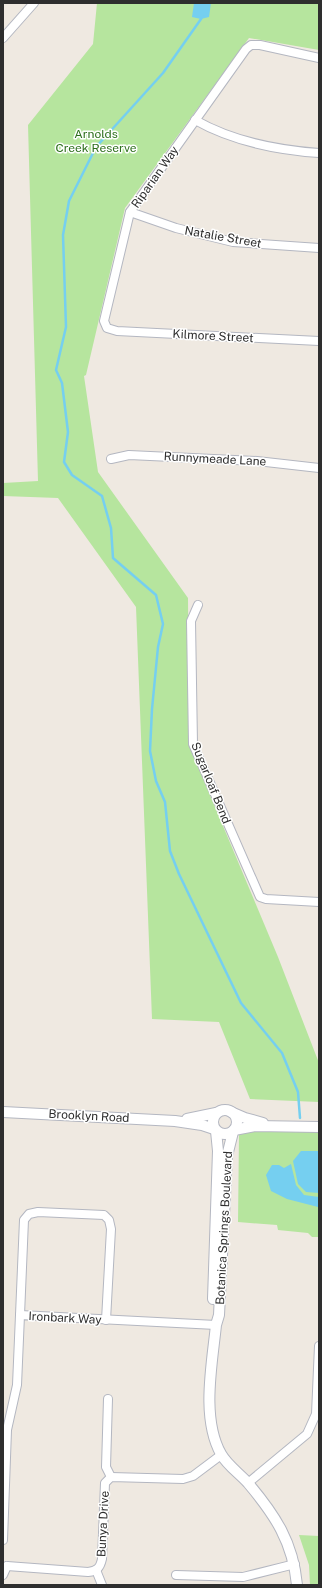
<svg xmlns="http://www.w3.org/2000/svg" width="322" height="1588" viewBox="0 0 322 1588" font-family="'Public Sans',sans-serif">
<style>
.green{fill:#b6e59e}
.water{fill:#75cff0}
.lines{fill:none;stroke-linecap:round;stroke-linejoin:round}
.stream{stroke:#75cff0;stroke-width:2.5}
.minor-casing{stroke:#b4b7c1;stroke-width:10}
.tertiary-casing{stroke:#b4b7c1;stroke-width:12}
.minor{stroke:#fff;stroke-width:8}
.tertiary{stroke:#fff;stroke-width:10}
.labels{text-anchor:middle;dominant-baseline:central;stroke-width:3;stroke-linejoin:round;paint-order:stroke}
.park-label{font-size:12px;fill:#2c6e1b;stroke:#fff}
.street-label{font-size:12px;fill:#2e2e2e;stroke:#fff}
</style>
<rect width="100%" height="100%" fill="#efe9e1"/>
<!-- green -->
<g class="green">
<path d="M 97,3 L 319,3 L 319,50 L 249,38 L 125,208 L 86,375 L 84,376 L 98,472 L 188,598 L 189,745 L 278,957 L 319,1063 L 319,1102 L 250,1099 L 219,1022 L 152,1019 L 136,607 L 58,498 L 3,496 L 3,483 L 38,481 L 28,125 L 93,44 Z"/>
<path d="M 249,1127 L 319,1130 L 319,1237 L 312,1237 L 308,1233 L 278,1230 L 277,1225 L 238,1222 L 239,1135 Z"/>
<path d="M 299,1535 L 319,1536 L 319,1585 L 310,1585 L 309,1565 Z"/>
</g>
<!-- water -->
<g class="water">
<path d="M 194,3 L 211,3 L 209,17 L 201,19 L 192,17 Z"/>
<path d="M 301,1151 L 319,1151 L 319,1193 L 306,1192 L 298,1184 L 293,1161 Z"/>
<path d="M 291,1164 L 296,1185 L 304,1195 L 319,1197 L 318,1207 L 287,1199 L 271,1191 L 266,1175 L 272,1165 L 279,1165 L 284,1168 Z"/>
</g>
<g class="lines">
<!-- stream -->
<path class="stream" d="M 202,16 L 201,19 L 163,73 L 96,147 L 69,201 L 63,235 L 66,327 L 56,370 L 62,383 L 68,432 L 64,462 L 72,475 L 102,496 L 111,528 L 113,558 L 156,595 L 163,624 L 158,647 L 152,709 L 150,751 L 156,781 L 165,802 L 170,851 L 179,874 L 241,1003 L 282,1053 L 298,1092 L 300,1118"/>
<!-- minor casing -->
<g class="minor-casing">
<g id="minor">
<path d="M 3,38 L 34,3"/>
<path d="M 319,58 L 260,45 L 251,45 L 246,49 L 130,212 L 104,321 L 107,328 L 117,331 L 319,341"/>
<path d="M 195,120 C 232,141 277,150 319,153"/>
<path d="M 130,212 L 176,228 L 233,242 L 319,248"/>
<path d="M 111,459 L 129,455 L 257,461 L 319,468"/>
<path d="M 198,605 L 191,621 L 193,744 L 260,897 L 266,899 L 319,902"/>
<path d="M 20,1315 L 24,1220 L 29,1214 L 38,1212 L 104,1215 L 109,1220 L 111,1229 L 106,1320"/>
<path d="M 108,1399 L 106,1467 L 111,1477"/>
<path d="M 248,1483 L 307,1434 L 316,1414 L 319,1346"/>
<path d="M 3,1540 L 7,1430 L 17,1385 L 20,1315 L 216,1325"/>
<path d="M 7,1566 L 88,1572 C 97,1571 100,1568 102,1559 L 105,1483 L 111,1477 L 183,1479 L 193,1476 L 221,1455"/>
<path d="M 96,1570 L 102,1585"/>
<path d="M 3,1575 L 7,1566"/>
<path d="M 176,1575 L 243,1577 L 295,1564"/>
</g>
</g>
<!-- tertiary casing -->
<g class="tertiary-casing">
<g id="tertiary">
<circle cx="225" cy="1122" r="12"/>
<path d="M 3,1112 L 175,1121 L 202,1125 L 214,1129"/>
<path d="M 231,1112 L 245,1118 L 263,1123"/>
<path d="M 187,1119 L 216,1113"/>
<path d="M 234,1130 L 255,1126 L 319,1127"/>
<path d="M 233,1132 L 227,1156 L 219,1315 L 216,1325 C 212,1365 201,1418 221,1454 C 227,1465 240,1474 248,1483 C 275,1515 293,1542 297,1585"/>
<path d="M 213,1299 L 218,1151 L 216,1131"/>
</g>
</g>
<!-- minor -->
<use href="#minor" class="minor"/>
<!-- tertiary -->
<use href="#tertiary" class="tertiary"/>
</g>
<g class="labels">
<!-- park labels -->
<g class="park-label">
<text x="96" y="134">Arnolds<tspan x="96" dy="14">Creek Reserve</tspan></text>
</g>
<!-- street labels -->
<g class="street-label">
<text transform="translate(155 177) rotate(-55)">Riparian Way</text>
<text transform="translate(223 237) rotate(10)">Natalie Street</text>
<text transform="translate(213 336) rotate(3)">Kilmore Street</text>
<text transform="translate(215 459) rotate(3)">Runnymeade Lane</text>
<text transform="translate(211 783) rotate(68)">Sugarloaf Bend</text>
<text transform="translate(89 1116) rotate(3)">Brooklyn Road</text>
<text transform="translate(224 1228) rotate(-87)">Botanica Springs Boulevard</text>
<text transform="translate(65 1318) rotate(3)">Ironbark Way</text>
<text transform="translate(103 1524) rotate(-87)">Bunya Drive</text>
</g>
</g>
<!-- border -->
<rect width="322" height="1588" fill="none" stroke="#2e2e2e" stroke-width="8"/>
</svg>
